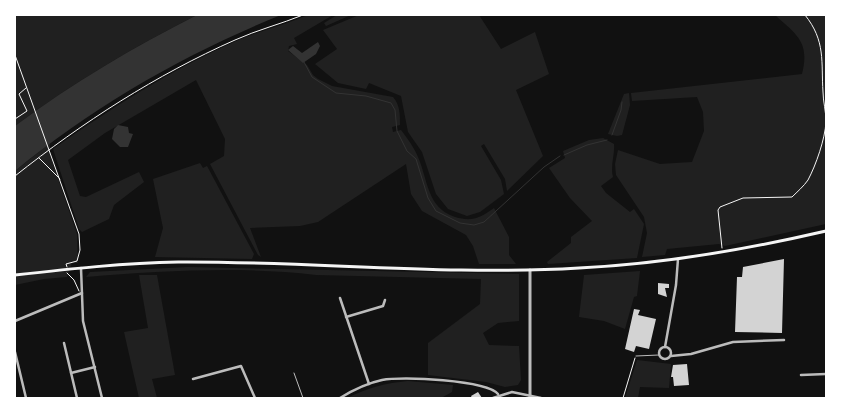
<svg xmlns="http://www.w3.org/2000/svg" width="841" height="413" viewBox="0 0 841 413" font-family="'DejaVu Sans',sans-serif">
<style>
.green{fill:#202020}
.water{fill:#333}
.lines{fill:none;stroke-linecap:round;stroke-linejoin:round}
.stream{stroke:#333;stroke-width:1}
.building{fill:#d3d3d3}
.path{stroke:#f5f5f5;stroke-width:1}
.service{stroke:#bcbcbc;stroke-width:1}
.minor{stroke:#bcbcbc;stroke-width:2.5}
.tertiary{stroke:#bcbcbc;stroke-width:3}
.secondary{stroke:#f5f5f5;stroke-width:3}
</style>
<rect width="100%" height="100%" fill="#111"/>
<!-- green -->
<g class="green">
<path d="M 15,15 L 197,15 C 134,47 72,83 15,126 Z"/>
<path d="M 308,15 L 333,15 L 294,38 L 297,44 L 289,46 L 288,51 L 307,65 L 313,75 L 318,79 L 332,86 L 393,97 C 400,105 400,114 400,125 L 392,127 L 393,132 L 401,130 C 407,138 414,147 418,157 C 428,180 427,208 455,217 C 472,222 480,218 494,208 L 509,237 L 509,255 L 516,264 L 479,264 L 473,246 L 466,235 L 422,211 L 411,194 L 406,164 L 318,222 L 300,226 L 250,228 L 261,257 L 258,255 L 210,164 L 224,156 L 225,139 L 196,80 L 105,133 L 68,160 L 80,196 L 86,197 L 139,172 L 144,182 L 114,205 L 109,219 L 82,232 L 79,229 L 53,149 C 111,108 171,70 236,41 C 259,31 284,25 308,15 Z"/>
<path d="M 337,15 L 351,15 L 326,26 L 324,23 Z"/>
<path d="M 359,15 L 479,15 L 501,49 L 535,32 L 549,74 L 516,90 L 543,156 L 507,191 L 505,179 L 484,144 L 481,146 L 501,180 L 504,194 L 480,212 L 467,216 L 448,209 L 436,194 L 422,152 L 408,132 L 401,96 L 369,83 L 366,89 L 338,83 L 315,64 L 337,49 L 323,30 Z"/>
<path d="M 775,15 L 825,15 L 826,18 L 826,224 L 725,246 L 719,244 L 667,249 L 665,255 L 642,257 L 647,233 L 644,217 L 616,175 L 615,164 L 618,150 L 660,164 L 692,162 L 704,131 L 703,112 L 697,97 L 632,101 L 631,93 L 802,74 C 810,42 797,35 775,15 Z"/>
<path d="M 629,93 L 630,105 L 622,135 L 617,136 L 608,134 L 624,94 Z"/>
<path d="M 603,138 L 614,144 C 615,155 610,166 613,177 L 601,186 L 606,193 L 630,212 L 634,209 L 644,224 L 637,258 L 548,264 L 547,262 L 571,243 L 571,237 L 592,221 L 570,198 L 549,168 L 565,158 L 563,151 L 589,140 Z"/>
<path d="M 50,143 L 50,155 L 77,234 L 78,263 L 72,263 L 67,277 L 44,279 L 15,285 L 15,171 Z"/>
<path d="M 200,163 L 203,168 L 207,166 L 254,254 L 252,259 L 155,257 L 163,228 L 153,179 Z"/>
<path d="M 188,267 L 519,274 L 519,321 L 498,323 L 483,333 L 489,345 L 519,346 L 521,380 L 518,385 L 505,387 L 486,382 L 428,375 L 428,343 L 480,304 L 481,279 L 316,275 C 240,266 162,271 86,277 L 90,272 Z"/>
<path d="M 640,271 L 637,296 L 634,297 L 625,329 L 604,321 L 579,317 L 584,275 Z"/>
<path d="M 139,275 L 157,275 L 175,375 L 152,379 L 157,398 L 139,398 L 124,332 L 148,328 Z"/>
<path d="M 637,360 L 671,364 L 669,388 L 640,387 L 638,398 L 625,398 Z"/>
<path d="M 408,381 L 453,385 L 452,392 L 441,398 L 347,398 C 367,388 386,383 408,381 Z"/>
</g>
<!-- water -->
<g class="water">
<path d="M 197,15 L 281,15 C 185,54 95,105 15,171 L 15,126 C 72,83 134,47 197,15 Z"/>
<path d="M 318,42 L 320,46 L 316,54 L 303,63 L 288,50 L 293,46 L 302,53 Z"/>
<path d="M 118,125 L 128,127 L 129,133 L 133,134 L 128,147 L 120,147 L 112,139 L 114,129 Z"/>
</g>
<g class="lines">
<!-- stream -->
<g class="stream">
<path d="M 304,62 L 312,77 L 336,93 L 366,96 L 391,103 L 395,110 L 397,131 L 407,151 L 416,159 L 428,198 L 436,211 L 460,223 L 474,225 L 484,222 L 544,167 L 560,156"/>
<path d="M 612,135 L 621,110 L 622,102"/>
<path d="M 564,155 L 587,145 L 607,140"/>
</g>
</g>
<!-- building -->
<g class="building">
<path d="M 784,259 L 782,333 L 735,332 L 737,277 L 742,277 L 743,267 Z"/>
<path d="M 658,283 L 669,284 L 669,288 L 665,288 L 667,297 L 658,294 Z"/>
<path d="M 634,309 L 640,310 L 638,315 L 656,319 L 649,349 L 636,346 L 634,352 L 625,349 Z"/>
<path d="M 687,364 L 689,385 L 674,386 L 673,377 L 671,377 L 673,365 Z"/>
<path d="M 478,392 L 482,398 L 472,398 L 471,396 Z"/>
</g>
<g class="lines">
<!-- path -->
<g class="path">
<path d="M 15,55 L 79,234 L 80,250 L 77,261 L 66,264 L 67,267"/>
<path d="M 15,119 L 27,111 L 19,94 L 26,88"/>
<path d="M 39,158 L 60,179"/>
<path d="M 15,176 C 83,122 156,75 235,40 C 257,30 281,24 303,15"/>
<path d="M 722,248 L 718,210 L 720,207 L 743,198 L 792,197 C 797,192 804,186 808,180 C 816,165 825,139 826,122 C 826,111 823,101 823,92 C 821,62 826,41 805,15"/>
<path d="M 67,273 L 74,280 L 79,291"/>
<path d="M 623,398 L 635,358"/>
</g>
<!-- service -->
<g class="service">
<path d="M 636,356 L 659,355"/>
<path d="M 294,373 L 303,398"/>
</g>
<!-- minor -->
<g class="minor">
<path d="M 81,268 L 83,321 L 102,398"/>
<path d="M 340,298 L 369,384"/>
<path d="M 346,317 L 383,306 L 385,300"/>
<path d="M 15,321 L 82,293"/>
<path d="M 64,343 L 77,398"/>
<circle cx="665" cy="353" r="6"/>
<path d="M 665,347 L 676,285 L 678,259"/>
<path d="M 15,352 L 26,398"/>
<path d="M 671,356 L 691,354 L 733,342 L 784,340"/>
<path d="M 71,373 L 95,367"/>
<path d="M 801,375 L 826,374"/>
<path d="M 193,379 L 241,366 L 255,398"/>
<path d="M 340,398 C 353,390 368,383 382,380 C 402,376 486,380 498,394"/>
<path d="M 493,398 L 512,392 L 541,398"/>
</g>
<!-- tertiary -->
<path class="tertiary" d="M 530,398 L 530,270"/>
<!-- secondary -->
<path class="secondary" d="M 15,275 C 69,269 124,263 178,262 C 312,261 446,276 579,268 C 663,264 744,250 826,231"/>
</g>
<!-- border -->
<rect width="841" height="413" fill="none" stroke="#ffffff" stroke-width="32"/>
</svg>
